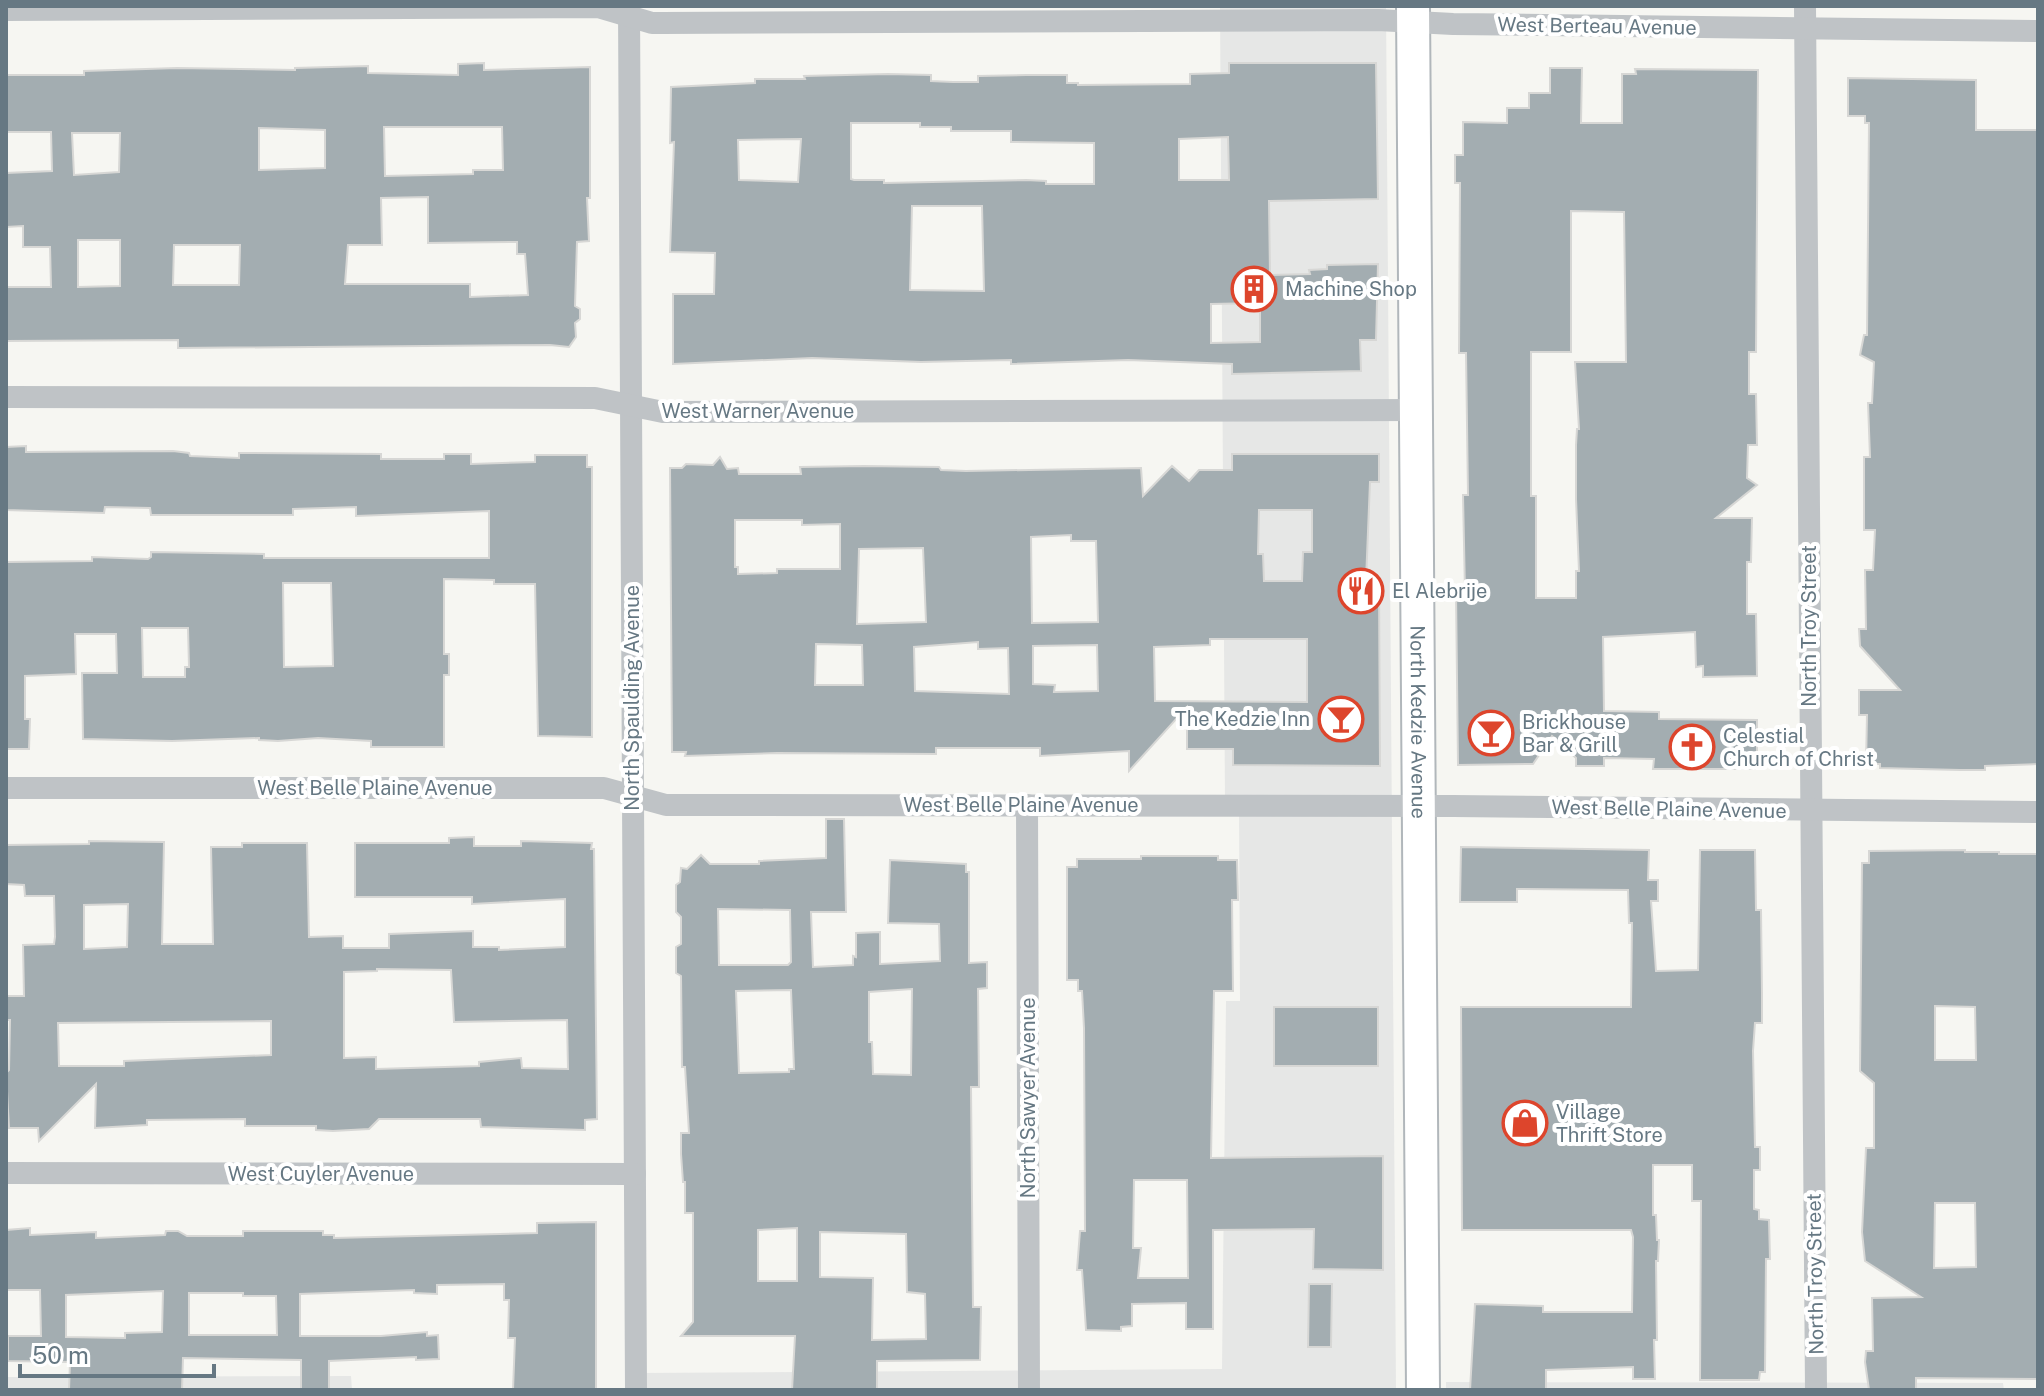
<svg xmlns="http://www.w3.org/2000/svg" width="2044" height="1396" viewBox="0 0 2044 1396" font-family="'Public Sans',sans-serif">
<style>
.built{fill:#e6e7e6}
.building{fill:#a3adb1;stroke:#d7d7d5;stroke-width:2;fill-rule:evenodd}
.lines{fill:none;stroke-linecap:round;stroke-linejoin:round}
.secondary-casing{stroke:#b1b7bb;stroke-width:36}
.minor{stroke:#bfc3c6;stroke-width:22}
.secondary{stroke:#fff;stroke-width:32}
.labels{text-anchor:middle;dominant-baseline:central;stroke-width:8;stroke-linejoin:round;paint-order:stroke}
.street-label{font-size:20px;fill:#667883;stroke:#fff}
.poi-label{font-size:20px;fill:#667883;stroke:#fff;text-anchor:start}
</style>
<rect width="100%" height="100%" fill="#f6f6f2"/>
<!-- built -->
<g class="built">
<path d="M 1220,6 L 1386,6 L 1396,1390 L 639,1390 L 638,1373 L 1222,1369 L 1226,1001 L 1240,1001 L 1239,804 L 1225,803 Z"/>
<path d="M 351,1376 L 352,1390 L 6,1390 L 6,1377 Z"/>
<path d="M 1446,1382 L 2003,1383 L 2004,1390 L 1446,1390 Z"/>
</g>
<!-- building -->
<g class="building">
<path d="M 484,63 L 484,70 L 590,67 L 590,198 L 587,198 L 589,241 L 577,242 L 575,306 L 580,309 L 580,319 L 575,323 L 576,337 L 569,347 L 550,345 L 178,348 L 178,340 L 6,341 L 6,287 L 51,287 L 50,247 L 23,247 L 23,226 L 6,227 L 6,173 L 52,171 L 51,132 L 6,132 L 6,75 L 84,75 L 84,71 L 177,68 L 295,70 L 295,68 L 368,66 L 368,73 L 458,75 L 458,64 ZM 384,127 L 502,127 L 503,170 L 473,170 L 473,174 L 385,176 ZM 259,128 L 325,130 L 325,168 L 259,170 ZM 72,133 L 120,133 L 119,172 L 74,175 ZM 428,197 L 428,243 L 517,242 L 517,254 L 525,254 L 528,295 L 470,297 L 470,284 L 345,284 L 348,245 L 382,245 L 381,198 ZM 78,240 L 120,240 L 120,286 L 78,287 ZM 174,245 L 240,245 L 239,285 L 173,285 Z"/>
<path d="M 1229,63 L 1376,63 L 1378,199 L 1269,201 L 1270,275 L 1310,274 L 1309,270 L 1327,269 L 1327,265 L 1378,264 L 1376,340 L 1360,340 L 1361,371 L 1232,374 L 1232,364 L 1128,360 L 1011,364 L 1011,360 L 921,362 L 812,358 L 673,364 L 673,294 L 714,294 L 715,253 L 670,252 L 674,142 L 670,143 L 671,87 L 755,83 L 755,79 L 805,79 L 804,76 L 888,74 L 931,75 L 931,81 L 953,82 L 978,82 L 978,76 L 1026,75 L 1067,75 L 1067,83 L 1078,83 L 1078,85 L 1190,84 L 1190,74 L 1229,73 ZM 851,123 L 920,123 L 920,127 L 951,127 L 951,131 L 1011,131 L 1011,142 L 1094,143 L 1094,184 L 1046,184 L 1046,181 L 1026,180 L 884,183 L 884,180 L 854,180 L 851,179 ZM 1228,137 L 1229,180 L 1179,180 L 1179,139 ZM 801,139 L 798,182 L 739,180 L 738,140 ZM 912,206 L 982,206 L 984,291 L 910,290 ZM 1260,303 L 1260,342 L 1211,343 L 1211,304 Z"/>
<path d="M 1550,68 L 1582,68 L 1581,123 L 1622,123 L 1622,74 L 1636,74 L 1635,69 L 1758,70 L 1756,352 L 1749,352 L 1749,394 L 1756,394 L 1757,445 L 1748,445 L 1747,478 L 1757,485 L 1716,518 L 1752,518 L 1751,562 L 1747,562 L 1747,614 L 1756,614 L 1757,676 L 1703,677 L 1703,666 L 1696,667 L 1695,632 L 1603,637 L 1604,711 L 1659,712 L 1659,719 L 1757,720 L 1757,769 L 1653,769 L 1654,759 L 1604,758 L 1604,766 L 1576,766 L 1576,758 L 1552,736 L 1533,764 L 1458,765 L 1456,592 L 1465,592 L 1463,495 L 1468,495 L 1466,353 L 1459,353 L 1460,183 L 1455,183 L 1455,155 L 1463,155 L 1463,122 L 1507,123 L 1507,108 L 1529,108 L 1529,93 L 1550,93 ZM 1571,211 L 1624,212 L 1626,362 L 1575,362 L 1579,429 L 1577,429 L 1576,445 L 1576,499 L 1579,571 L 1576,571 L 1576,598 L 1536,598 L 1536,496 L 1531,496 L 1531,352 L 1571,352 Z"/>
<path d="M 1848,78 L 1976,80 L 1976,130 L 2038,130 L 2038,764 L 1985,766 L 1985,770 L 1960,770 L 1880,768 L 1880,764 L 1866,764 L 1867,715 L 1859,715 L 1859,690 L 1900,690 L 1860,646 L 1859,629 L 1866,629 L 1865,570 L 1873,570 L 1875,530 L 1864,530 L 1864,457 L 1870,457 L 1868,403 L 1872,403 L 1874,362 L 1860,355 L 1864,335 L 1867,335 L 1869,123 L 1865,123 L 1865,116 L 1848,116 Z"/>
<path d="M 26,446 L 26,452 L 173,451 L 189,453 L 190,456 L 239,458 L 239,453 L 381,454 L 381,459 L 444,459 L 444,454 L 471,454 L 471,464 L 535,462 L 535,455 L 587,455 L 587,467 L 592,467 L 592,737 L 538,736 L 535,584 L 494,584 L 494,580 L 444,579 L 444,654 L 449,654 L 449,675 L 444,675 L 444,747 L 371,747 L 371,741 L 318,738 L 278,741 L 259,740 L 259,738 L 172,741 L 83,739 L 82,673 L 117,673 L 116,634 L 75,634 L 76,674 L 25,676 L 25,719 L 30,719 L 29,749 L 7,749 L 6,562 L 92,561 L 92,557 L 148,559 L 151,557 L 151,552 L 264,554 L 264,558 L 489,558 L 489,511 L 356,516 L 356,507 L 293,509 L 293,515 L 151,515 L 150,508 L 105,507 L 104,513 L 6,510 L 6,447 ZM 283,583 L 331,583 L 333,666 L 284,667 ZM 142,628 L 188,628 L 189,667 L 185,667 L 185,677 L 143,677 Z"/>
<path d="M 1232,454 L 1379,454 L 1379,482 L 1370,482 L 1366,581 L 1379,581 L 1380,766 L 1233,765 L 1233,749 L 1187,749 L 1187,707 L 1129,771 L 1129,751 L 1040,756 L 1040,748 L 936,748 L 936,754 L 777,753 L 685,756 L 686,752 L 672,752 L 670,468 L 682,468 L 686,464 L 713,465 L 720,457 L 727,469 L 738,468 L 739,474 L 801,474 L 800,467 L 864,466 L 939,467 L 941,470 L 966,471 L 1141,468 L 1143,496 L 1172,466 L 1189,481 L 1199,470 L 1232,470 ZM 1259,510 L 1312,510 L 1312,552 L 1303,552 L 1302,581 L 1264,581 L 1263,554 L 1258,554 ZM 735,520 L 802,520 L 802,525 L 840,524 L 840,569 L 777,569 L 777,573 L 738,574 L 738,567 L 735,567 ZM 1071,535 L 1071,541 L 1096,541 L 1098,622 L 1032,623 L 1031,537 ZM 923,548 L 926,622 L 857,624 L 859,549 ZM 1210,639 L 1307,639 L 1307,702 L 1155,701 L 1154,647 L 1210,645 ZM 978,642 L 978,649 L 1008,648 L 1009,694 L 915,691 L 914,647 ZM 816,644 L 862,645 L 863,685 L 815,685 ZM 1097,645 L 1098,691 L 1054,692 L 1055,685 L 1033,684 L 1033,646 Z"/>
<path d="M 826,819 L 844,819 L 846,912 L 811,912 L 813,967 L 853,965 L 853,956 L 856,957 L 856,933 L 880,932 L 880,964 L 940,961 L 939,924 L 888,923 L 890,860 L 966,864 L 966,872 L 969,872 L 969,963 L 987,962 L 987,988 L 978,989 L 979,1087 L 971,1087 L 973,1307 L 981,1307 L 980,1360 L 877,1361 L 877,1390 L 792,1390 L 795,1336 L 681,1336 L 693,1322 L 693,1213 L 685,1213 L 685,1182 L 683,1182 L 681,1154 L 681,1133 L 689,1133 L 685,1067 L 682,1067 L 681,976 L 676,973 L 676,947 L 681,944 L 681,917 L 676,912 L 676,885 L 680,882 L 681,868 L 687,869 L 701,855 L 710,864 L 759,864 L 759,861 L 826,858 ZM 718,909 L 790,910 L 791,962 L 788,965 L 719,965 ZM 912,989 L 911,1075 L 873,1074 L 872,1042 L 869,1042 L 869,992 ZM 791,990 L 794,1069 L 789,1069 L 789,1072 L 739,1073 L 736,991 ZM 797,1228 L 797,1281 L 758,1281 L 758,1230 ZM 820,1232 L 906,1234 L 907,1292 L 925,1294 L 926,1339 L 872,1340 L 873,1278 L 820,1277 Z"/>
<path d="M 474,837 L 474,846 L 521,846 L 521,841 L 592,843 L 591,849 L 594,849 L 597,1119 L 585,1120 L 585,1130 L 481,1127 L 480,1119 L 379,1119 L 369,1129 L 333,1131 L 316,1130 L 316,1126 L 245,1126 L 245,1119 L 147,1120 L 147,1125 L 95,1128 L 96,1084 L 39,1141 L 38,1128 L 9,1128 L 6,1073 L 9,1070 L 10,1020 L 6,1020 L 6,996 L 24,996 L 23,945 L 54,944 L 55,937 L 54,896 L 25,896 L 24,885 L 6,884 L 6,845 L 89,844 L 89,841 L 164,842 L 162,944 L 213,944 L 211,847 L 242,847 L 242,843 L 307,843 L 309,937 L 343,936 L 343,948 L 389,948 L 389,934 L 473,931 L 473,947 L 499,947 L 499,950 L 565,947 L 565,899 L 472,904 L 472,897 L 355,897 L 355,843 L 449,843 L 449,838 ZM 128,904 L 127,947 L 84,949 L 84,905 ZM 377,969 L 451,970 L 454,1022 L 567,1020 L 568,1069 L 522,1068 L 521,1058 L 479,1062 L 479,1066 L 376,1069 L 376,1057 L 344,1058 L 344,972 L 377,971 ZM 271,1021 L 271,1055 L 124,1061 L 124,1066 L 59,1066 L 58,1023 Z"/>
<path d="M 1461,847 L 1649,850 L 1648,880 L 1658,880 L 1658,901 L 1651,901 L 1656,971 L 1698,970 L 1700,850 L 1755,850 L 1756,910 L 1761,910 L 1762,993 L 1762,1023 L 1755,1023 L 1753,1051 L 1755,1147 L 1760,1147 L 1760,1170 L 1754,1170 L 1754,1209 L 1759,1210 L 1759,1219 L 1769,1220 L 1770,1259 L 1766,1259 L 1765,1372 L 1760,1372 L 1759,1380 L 1700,1380 L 1701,1201 L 1692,1201 L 1692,1165 L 1653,1165 L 1653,1215 L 1656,1215 L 1657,1240 L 1659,1240 L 1658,1261 L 1656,1261 L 1657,1340 L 1654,1340 L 1655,1379 L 1633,1379 L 1633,1367 L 1546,1370 L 1546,1390 L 1470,1390 L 1475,1304 L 1543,1306 L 1543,1312 L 1632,1312 L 1633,1237 L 1631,1230 L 1462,1230 L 1461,1007 L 1631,1007 L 1632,923 L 1629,923 L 1628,890 L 1517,889 L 1517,902 L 1460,902 Z"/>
<path d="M 1965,850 L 1965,852 L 1999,852 L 1999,854 L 2038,854 L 2038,1379 L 1916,1378 L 1916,1390 L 1869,1390 L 1865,1362 L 1866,1351 L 1873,1351 L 1872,1298 L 1921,1297 L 1865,1261 L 1862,1232 L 1866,1148 L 1874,1148 L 1874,1083 L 1860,1071 L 1862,863 L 1869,863 L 1869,851 ZM 1935,1006 L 1975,1007 L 1976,1060 L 1935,1060 ZM 1935,1203 L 1975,1203 L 1976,1267 L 1934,1268 Z"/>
<path d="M 1141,856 L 1218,856 L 1218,860 L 1237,860 L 1238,900 L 1232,900 L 1233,991 L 1214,991 L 1211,1158 L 1383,1156 L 1383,1270 L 1313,1269 L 1314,1229 L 1213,1230 L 1213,1329 L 1186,1329 L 1186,1303 L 1132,1304 L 1132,1326 L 1121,1327 L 1121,1331 L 1086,1330 L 1082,1270 L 1077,1270 L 1080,1231 L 1085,1231 L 1084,1028 L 1082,991 L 1078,991 L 1078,980 L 1067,980 L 1067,867 L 1077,867 L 1077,859 L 1141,859 ZM 1134,1180 L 1187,1180 L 1188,1278 L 1138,1278 L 1141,1248 L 1133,1248 Z"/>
<rect x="1274" y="1007" width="104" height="59"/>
<path d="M 596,1222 L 596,1390 L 513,1390 L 515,1338 L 508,1338 L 509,1300 L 504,1300 L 504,1284 L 437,1285 L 437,1294 L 414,1293 L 414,1290 L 300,1294 L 300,1336 L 381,1336 L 427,1332 L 427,1336 L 438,1335 L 439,1359 L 416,1360 L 416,1357 L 329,1361 L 329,1390 L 301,1390 L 301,1360 L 183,1358 L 182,1390 L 69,1390 L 70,1362 L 8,1361 L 8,1336 L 41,1336 L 40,1290 L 6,1290 L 6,1230 L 30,1228 L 30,1235 L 96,1232 L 96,1238 L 165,1235 L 166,1231 L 178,1231 L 187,1236 L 243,1236 L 243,1231 L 323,1231 L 323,1235 L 334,1235 L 334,1238 L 537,1233 L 537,1223 ZM 163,1291 L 162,1332 L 125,1333 L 125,1338 L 66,1337 L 66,1295 ZM 189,1293 L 243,1293 L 243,1296 L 276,1296 L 277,1335 L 189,1335 Z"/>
<path d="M 1309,1284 L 1332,1284 L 1331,1347 L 1308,1347 Z"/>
</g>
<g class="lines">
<!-- secondary casing -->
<g class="secondary-casing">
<g id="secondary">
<path id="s1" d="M 1413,6 L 1423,1390"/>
</g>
</g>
<!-- minor -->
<g class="minor">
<path d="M 629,6 L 636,1390"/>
<path d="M 1805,6 L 1816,1390"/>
<path d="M 6,10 L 598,7 L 652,23 L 662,23 L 1378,20 L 1453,24 L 2038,31"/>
<path d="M 6,397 L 595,398 L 663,412 L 1415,410"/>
<path d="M 6,788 L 604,788 L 666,805 L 1453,806 L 2038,812"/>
<path d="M 1027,805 L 1029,1390"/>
<path d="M 6,1173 L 635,1174"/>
</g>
<!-- secondary -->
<use href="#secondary" class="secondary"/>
</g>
<!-- icons -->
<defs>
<g id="building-ring" transform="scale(2.3)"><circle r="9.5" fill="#fff" stroke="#dd452c" stroke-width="1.5"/><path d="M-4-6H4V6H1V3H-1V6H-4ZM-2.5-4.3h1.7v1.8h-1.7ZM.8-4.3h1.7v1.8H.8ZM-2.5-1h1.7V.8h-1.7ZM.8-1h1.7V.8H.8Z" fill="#dd452c"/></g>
<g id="restaurant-ring" transform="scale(2.3)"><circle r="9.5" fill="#fff" stroke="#dd452c" stroke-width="1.5"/><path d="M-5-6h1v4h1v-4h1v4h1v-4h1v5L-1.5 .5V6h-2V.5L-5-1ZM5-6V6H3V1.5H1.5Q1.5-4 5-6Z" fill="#dd452c"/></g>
<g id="bar-ring" transform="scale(2.3)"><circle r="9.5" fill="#fff" stroke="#dd452c" stroke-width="1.5"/><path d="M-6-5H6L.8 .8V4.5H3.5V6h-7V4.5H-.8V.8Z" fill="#dd452c"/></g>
<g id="church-ring" transform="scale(2.3)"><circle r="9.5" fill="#fff" stroke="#dd452c" stroke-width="1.5"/><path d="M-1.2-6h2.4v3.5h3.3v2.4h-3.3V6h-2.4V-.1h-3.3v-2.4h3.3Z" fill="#dd452c"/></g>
<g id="shop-ring" transform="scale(2.3)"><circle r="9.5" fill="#fff" stroke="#dd452c" stroke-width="1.5"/><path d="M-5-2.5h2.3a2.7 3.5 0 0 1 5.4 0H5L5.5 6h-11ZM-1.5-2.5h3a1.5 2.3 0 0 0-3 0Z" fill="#dd452c"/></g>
</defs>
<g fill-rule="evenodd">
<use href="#building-ring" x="1254" y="289"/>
<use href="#restaurant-ring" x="1361" y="591"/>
<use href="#bar-ring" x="1341" y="719"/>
<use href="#bar-ring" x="1491" y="733"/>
<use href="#church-ring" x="1692" y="747"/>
<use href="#shop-ring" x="1525" y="1123"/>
</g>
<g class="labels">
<!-- street labels -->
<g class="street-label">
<text transform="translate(1597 26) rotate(1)">West Berteau Avenue</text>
<text x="758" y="411">West Warner Avenue</text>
<text transform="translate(1809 626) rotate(-90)">North Troy Street</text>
<text transform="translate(632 698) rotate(-90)">North Spaulding Avenue</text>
<text stroke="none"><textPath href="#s1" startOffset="716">North Kedzie Avenue</textPath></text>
<text x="375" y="788">West Belle Plaine Avenue</text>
<text x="1021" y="805">West Belle Plaine Avenue</text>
<text transform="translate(1669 809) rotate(1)">West Belle Plaine Avenue</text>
<text transform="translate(1028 1098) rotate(-90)">North Sawyer Avenue</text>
<text x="321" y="1174">West Cuyler Avenue</text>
<text transform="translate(1815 1274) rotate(-91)">North Troy Street</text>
</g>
<!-- poi labels -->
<g class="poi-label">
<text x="1285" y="289">Machine Shop</text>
<text x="1392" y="591">El Alebrije</text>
<text x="1310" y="719" text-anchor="end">The Kedzie Inn</text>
<text x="1522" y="722">Brickhouse<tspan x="1522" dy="23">Bar &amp; Grill</tspan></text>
<text x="1723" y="736">Celestial<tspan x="1723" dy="23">Church of Christ</tspan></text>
<text x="1556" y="1112">Village<tspan x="1556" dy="23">Thrift Store</tspan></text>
</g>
</g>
<!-- border -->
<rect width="2044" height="1396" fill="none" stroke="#667883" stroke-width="16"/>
<!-- scale -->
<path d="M20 1364v12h194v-12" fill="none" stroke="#667883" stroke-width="4"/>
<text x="32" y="1364" font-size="24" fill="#667883" stroke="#ffffff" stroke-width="6" paint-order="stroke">50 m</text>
</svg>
